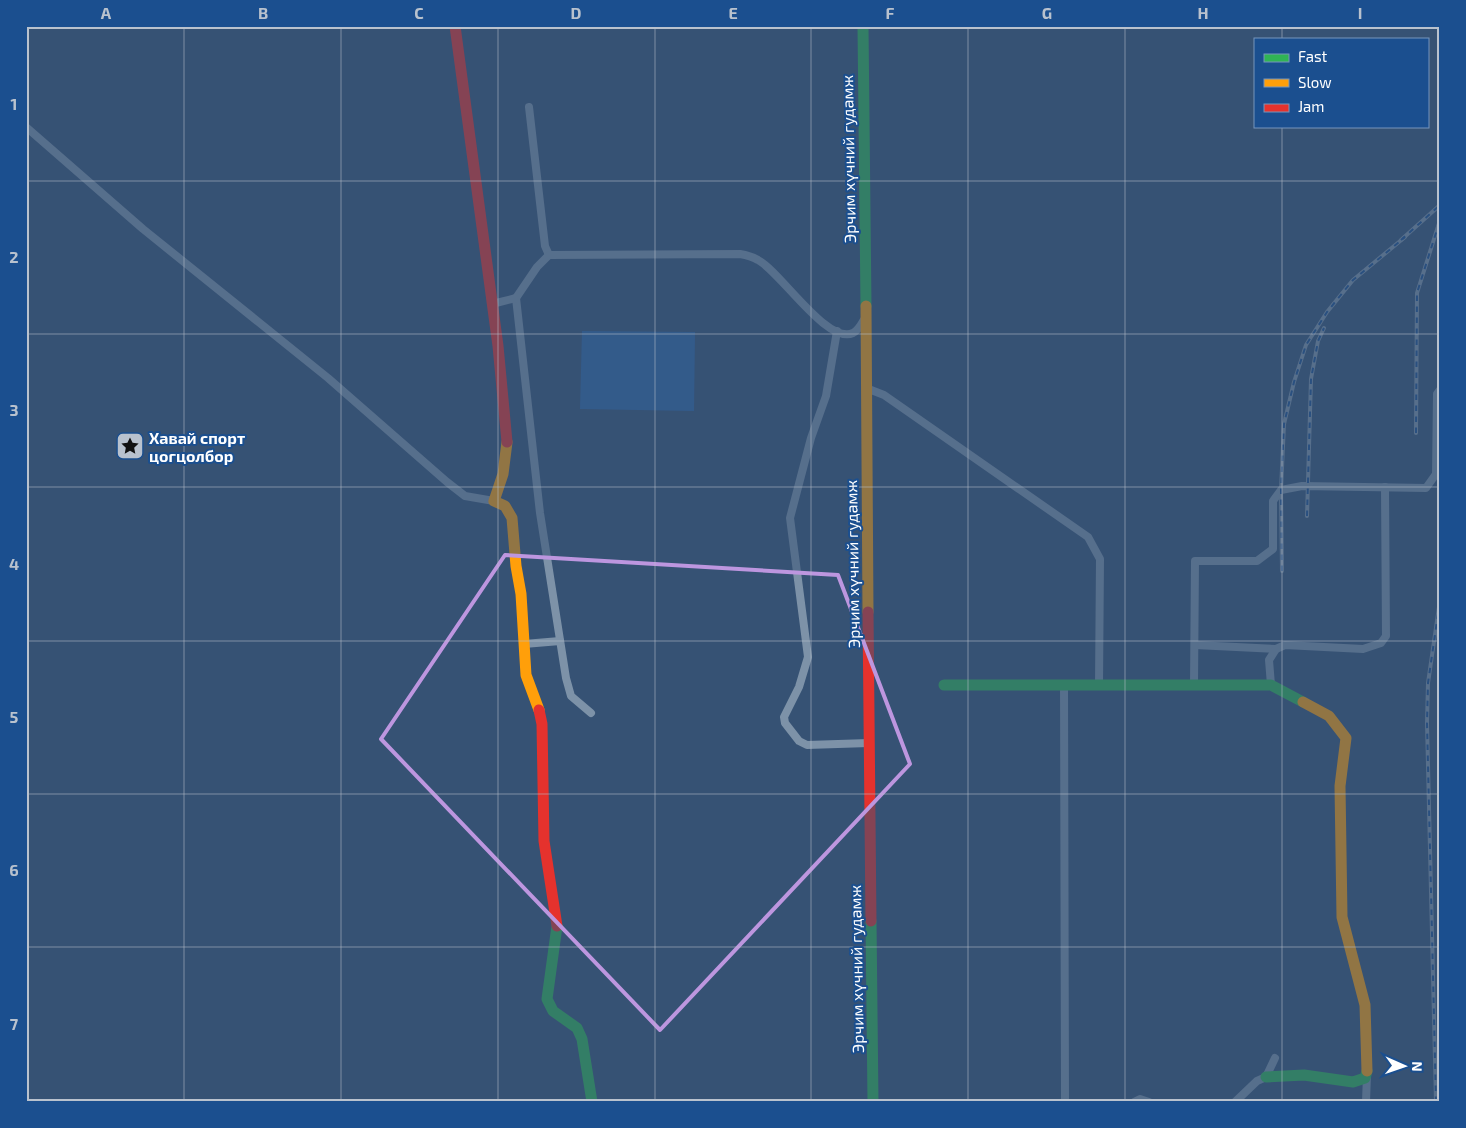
<svg xmlns="http://www.w3.org/2000/svg" width="1466" height="1128" viewBox="0 0 1466 1128" font-family="'Exo 2',sans-serif">
<style>
.park{fill:#2f66a5}
.lines{fill:none;stroke-linecap:round;stroke-linejoin:round}
.street{stroke:#7d92a8;stroke-width:8}
.fast{stroke:#30b455;stroke-width:11}
.slow{stroke:#ff9f0a;stroke-width:11}
.jam{stroke:#e5322d;stroke-width:11}
.rail-casing{stroke:#7e92a7;stroke-width:4}
.rail{stroke:#1b4f8f;stroke-width:2;stroke-dasharray:5.5;stroke-linecap:butt}
.marked{fill:none;stroke:#bd96df;stroke-width:4;stroke-linejoin:round}
.grid{fill:none;stroke:#b9c2ce;stroke-width:1;stroke-opacity:0.55}
.labels{text-anchor:middle;dominant-baseline:central;stroke-width:4;stroke-linejoin:round;paint-order:stroke}
.street-label{font-size:16px;fill:#fff;stroke:#1b4f8f}
.poi-label{font-size:16px;font-weight:bold;fill:#fff;stroke:#1b4f8f;text-anchor:start}
.neatline{fill:none;stroke:#b9c2ce;stroke-width:2}
.grid-label{font-size:16px;text-anchor:middle;font-weight:bold;fill:#b9c2ce}
</style>
<rect width="100%" height="100%" fill="#365274"/>
<!-- park -->
<path class="park" d="M 582,331 L 695,332 L 694,411 L 580,409 Z"/>
<g class="lines">
<!-- street -->
<g class="street">
<path d="M 529,107 L 545,246 L 549,255"/>
<path d="M 26,127 L 143,229 L 328,378 L 447,482 L 465,496 L 494,501"/>
<path d="M 516,298 L 540,513 L 566,678 L 571,696 L 591,713"/>
<path d="M 492,304 L 516,298 L 537,267 L 549,255 L 740,254 C 746,255 753,257 758,260 C 780,271 827,345 853,333 C 859,330 862,323 865,318"/>
<path d="M 837,331 L 826,396 L 811,438 L 790,518 L 808,657 L 799,687 L 784,717 L 785,723 L 799,741 L 807,745 L 869,743"/>
<path d="M 866,388 L 884,395 L 1088,537 L 1100,559 L 1099,685"/>
<path d="M 524,644 L 560,641"/>
<path d="M 1195,645 L 1276,649"/>
<path d="M 1194,684 L 1195,561 L 1257,561 L 1273,549 L 1273,501 L 1281,490 L 1302,486 L 1426,488 L 1436,474 L 1437,394 L 1440,390"/>
<path d="M 1064,685 L 1065,1102"/>
<path d="M 1271,685 L 1269,660 L 1276,649 L 1285,645 L 1363,649 L 1381,643 L 1386,636 L 1385,487"/>
<path d="M 1134,1102 L 1140,1099 L 1149,1102"/>
<path d="M 1235,1102 L 1257,1081 L 1266,1077 L 1275,1058"/>
<path d="M 1366,1102 L 1367,1074"/>
</g>
<!-- fast -->
<g class="fast">
<path d="M 863,26 L 866,306"/>
<path d="M 944,685 L 1271,685 L 1303,702"/>
<path d="M 871,921 L 873,1102"/>
<path d="M 557,926 L 547,999 L 553,1011 L 577,1028 L 582,1039 L 592,1102"/>
<path d="M 1266,1077 L 1304,1075 L 1353,1082 L 1365,1078 L 1367,1071"/>
</g>
<!-- slow -->
<g class="slow">
<path d="M 866,306 L 868,612"/>
<path d="M 507,442 L 503,474 L 494,501 L 505,506 L 512,518 L 516,566 L 521,594 L 526,675 L 539,710"/>
<path d="M 1303,702 L 1329,716 L 1346,738 L 1340,786 L 1342,917 L 1365,1005 L 1367,1071"/>
</g>
<!-- jam -->
<g class="jam">
<path d="M 455,26 L 498,346 L 507,442"/>
<path d="M 868,612 L 871,921"/>
<path d="M 539,710 L 542,724 L 544,841 L 557,926"/>
</g>
<!-- rail casing -->
<g class="rail-casing">
<g id="rail">
<path d="M 1401,240 L 1440,205"/>
<path d="M 1416,433 L 1417,293 L 1440,220"/>
<path d="M 1307,516 L 1311,379 L 1318,341 L 1324,328"/>
<path d="M 1282,571 L 1281,490 L 1284,424 L 1294,382 L 1306,345 L 1327,312 L 1353,280 L 1405,237"/>
<path d="M 1436,1102 L 1427,723 L 1428,683 L 1440,600"/>
</g>
</g>
<!-- rail -->
<use href="#rail" class="rail"/>
</g>
<!-- marked area -->
<path d="M0 0H1466V1128H0ZM 505,555 L 838,575 L 910,764 L 660,1030 L 381,739 Z" fill="#365274" fill-opacity=".55" fill-rule="evenodd"/>
<path class="marked" d="M 505,555 L 838,575 L 910,764 L 660,1030 L 381,739 Z"/>
<!-- grid -->
<path class="grid" d="M 184,26 L 184,1102M 341,26 L 341,1102M 498,26 L 498,1102M 655,26 L 655,1102M 811,26 L 811,1102M 968,26 L 968,1102M 1125,26 L 1125,1102M 1282,26 L 1282,39M 1282,126 L 1282,1102M 26,181 L 1440,181M 26,334 L 1440,334M 26,487 L 1440,487M 26,641 L 1440,641M 26,794 L 1440,794M 26,947 L 1440,947"/>
<!-- icons -->
<defs>
<g id="sight-square" transform="scale(1.4375)"><rect x="-9" y="-9" width="18" height="18" rx="4" fill="#b9c2ce" stroke="#1b4f8f"/><path d="M0-6L1.8-2.2L6-1.7L2.9 1.2L3.7 5.4L0 3.3L-3.7 5.4L-2.9 1.2L-6-1.7L-1.8-2.2Z" fill="#111"/></g>
</defs>
<g fill-rule="evenodd">
<use href="#sight-square" x="130" y="446"/>
</g>
<g class="labels">
<!-- street labels -->
<g class="street-label">
<text transform="translate(848 159) rotate(-91)">Эрчим хүчний гудамж</text>
<text transform="translate(852 564) rotate(-91)">Эрчим хүчний гудамж</text>
<text transform="translate(856 969) rotate(-91)">Эрчим хүчний гудамж</text>
</g>
<!-- poi labels -->
<g class="poi-label">
<text x="149" y="437">Хавай спорт<tspan x="149" dy="18">цогцолбор</tspan></text>
</g>
</g>
<!-- border -->
<rect width="1466" height="1128" fill="none" stroke="#1b4f8f" stroke-width="55"/>
<!-- legend -->
<rect x="1254" y="38" width="175" height="90" fill="#1b4f8f" stroke="#7695bc"/>
<rect x="1264" y="54" width="25" height="8" fill="#30b455" stroke="#7695bc"/>
<text x="1298" y="62" font-size="15" fill="#ffffff">Fast</text>
<rect x="1264" y="79" width="25" height="8" fill="#ff9f0a" stroke="#7695bc"/>
<text x="1298" y="88" font-size="15" fill="#ffffff">Slow</text>
<rect x="1264" y="104" width="25" height="8" fill="#e5322d" stroke="#7695bc"/>
<text x="1298" y="112" font-size="15" fill="#ffffff">Jam</text>
<!-- north arrow -->
<g transform="translate(1404 1066) rotate(92)" stroke="#1b4f8f" stroke-width="4" paint-order="stroke">
<path d="M0-4L9 19L0 12L-9 19Z" fill="#ffffff"/>
<text y="-8" font-size="14" font-weight="bold" text-anchor="middle" fill="#ffffff">N</text>
</g>
<rect x="28" y="28" width="1410" height="1072" class="neatline"/>
<g class="grid-label">
<text x="106" y="19">A</text>
<text x="263" y="19">B</text>
<text x="419" y="19">C</text>
<text x="576" y="19">D</text>
<text x="733" y="19">E</text>
<text x="890" y="19">F</text>
<text x="1047" y="19">G</text>
<text x="1203" y="19">H</text>
<text x="1360" y="19">I</text>
<text x="14" y="110">1</text>
<text x="14" y="263">2</text>
<text x="14" y="416">3</text>
<text x="14" y="570">4</text>
<text x="14" y="723">5</text>
<text x="14" y="876">6</text>
<text x="14" y="1030">7</text>
</g>
</svg>
